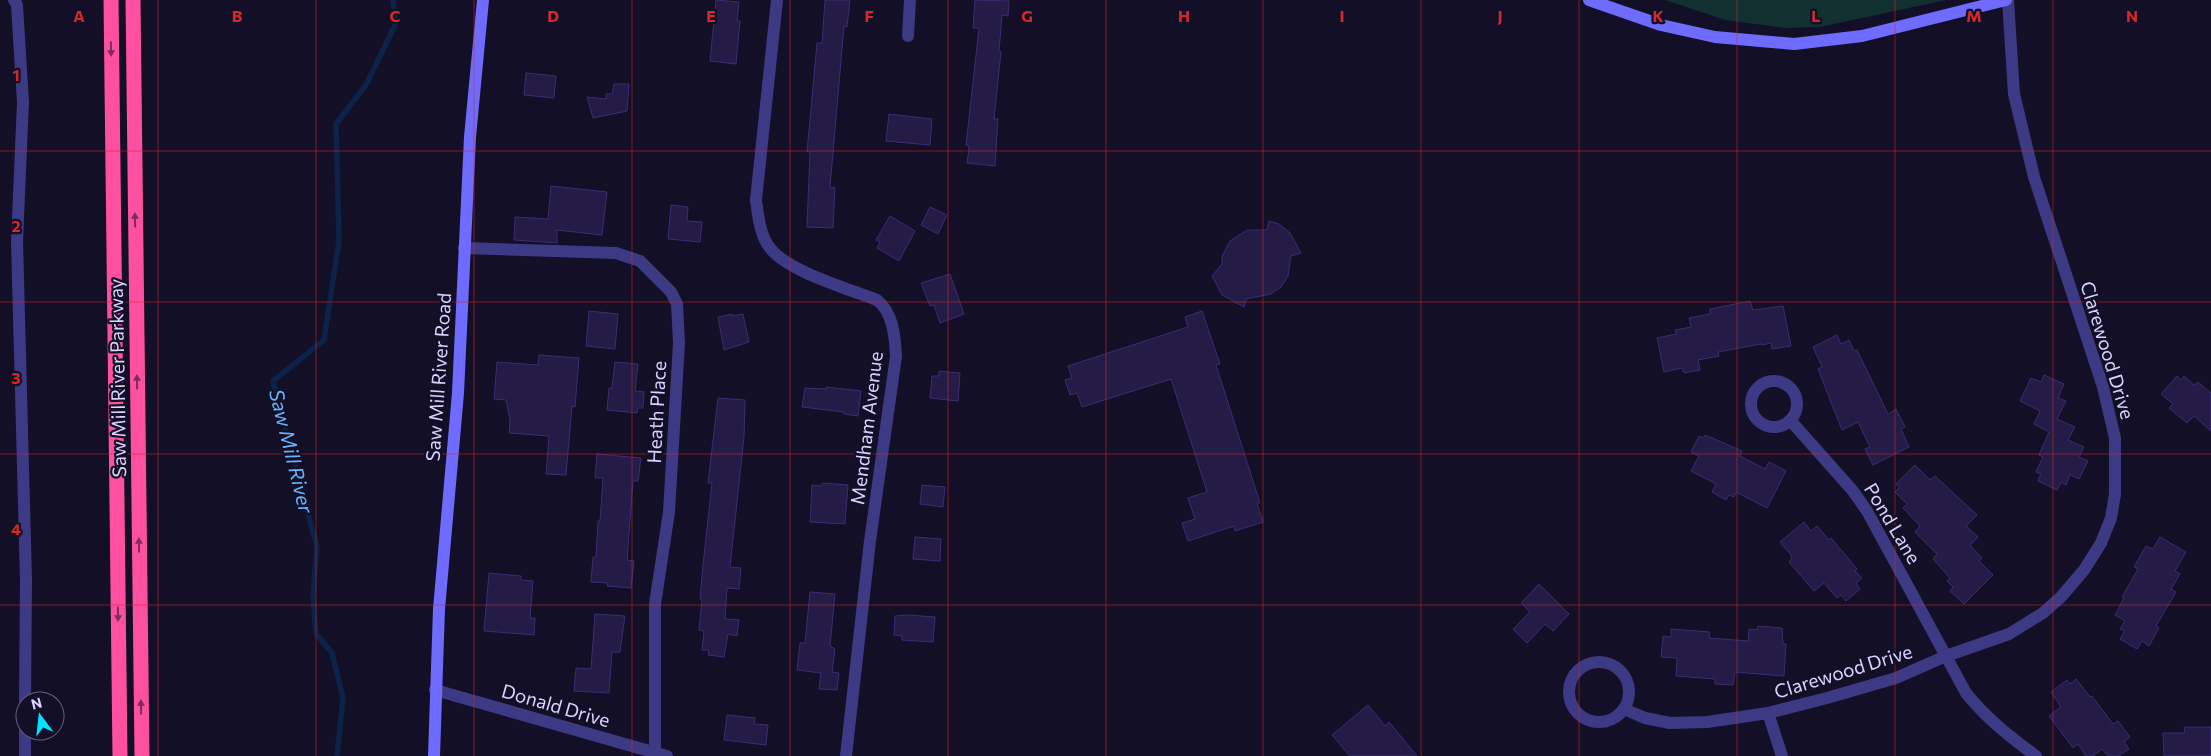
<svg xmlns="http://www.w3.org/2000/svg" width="2211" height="756" viewBox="0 0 2211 756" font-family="Commissioner,sans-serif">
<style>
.green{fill:#12302f}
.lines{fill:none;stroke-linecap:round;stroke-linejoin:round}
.stream{stroke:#0c2248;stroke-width:5.5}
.building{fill:#241b47;stroke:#3b2d73}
.street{stroke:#3d3a85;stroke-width:12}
.secondary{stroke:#6f6bff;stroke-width:12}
.highway{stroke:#ff4fa3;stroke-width:15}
.oneway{fill:#7d2c5e}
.grid{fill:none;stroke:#d62828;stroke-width:1;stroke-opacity:0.55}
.labels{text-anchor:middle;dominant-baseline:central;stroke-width:4.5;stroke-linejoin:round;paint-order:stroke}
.street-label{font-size:19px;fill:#d9d4ff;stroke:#130f26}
.water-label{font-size:20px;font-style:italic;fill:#62b6ff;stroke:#130f26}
.grid-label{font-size:16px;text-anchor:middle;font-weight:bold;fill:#d62828;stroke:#130f26;stroke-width:4.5;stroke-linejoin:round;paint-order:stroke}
</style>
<rect width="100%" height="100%" fill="#130f26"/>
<!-- green -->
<path class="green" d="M 1665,0 L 1946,0 L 1820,27 L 1786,28 L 1725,20 Z"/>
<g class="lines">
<!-- stream -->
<path class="stream" d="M 337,756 L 343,698 L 332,653 L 316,634 L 313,595 L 317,547 L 273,381 L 324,340 L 339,241 L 336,124 L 366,85 L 396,23 L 393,0"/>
</g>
<!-- building -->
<g class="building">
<path d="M 716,0 L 739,2 L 737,21 L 740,21 L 736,64 L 710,61 Z"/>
<path d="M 825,0 L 850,0 L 847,27 L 844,26 L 830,187 L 835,188 L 833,228 L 807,227 L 810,152 L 807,152 L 817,43 L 822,43 Z"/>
<path d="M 975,0 L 1009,1 L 1008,16 L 1002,15 L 999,51 L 1001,52 L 994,119 L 998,119 L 995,166 L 967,163 L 969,149 L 968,145 L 966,145 L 979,28 L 973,28 Z"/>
<path d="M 526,73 L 556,76 L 554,98 L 524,95 Z"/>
<path d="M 614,84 L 629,84 L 627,111 L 593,118 L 587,97 L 606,99 L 606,94 L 612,94 Z"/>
<path d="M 889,114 L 932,119 L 930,145 L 886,141 Z"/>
<path d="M 551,186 L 607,192 L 602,235 L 557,230 L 557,243 L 514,240 L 515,217 L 548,219 Z"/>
<path d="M 671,205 L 688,207 L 687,221 L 702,222 L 700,242 L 668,239 Z"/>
<path d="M 930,207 L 947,215 L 938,234 L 921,225 Z"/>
<path d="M 890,216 L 915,231 L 899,261 L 877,248 L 880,242 L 876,240 Z"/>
<path d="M 1269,221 L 1279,224 L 1290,233 L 1301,253 L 1291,256 L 1288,276 L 1281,287 L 1271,294 L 1246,299 L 1244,307 L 1222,295 L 1212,276 L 1222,264 L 1222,256 L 1230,241 L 1247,230 L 1267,230 Z"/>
<path d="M 950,274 L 964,314 L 940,323 L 934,305 L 930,306 L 921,283 Z"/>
<path d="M 1750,301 L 1753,310 L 1783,306 L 1791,346 L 1772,349 L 1771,343 L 1762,345 L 1761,344 L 1718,352 L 1719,356 L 1698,360 L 1700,370 L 1684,373 L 1682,368 L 1664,372 L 1657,338 L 1676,334 L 1675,330 L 1691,327 L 1689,318 L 1710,314 L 1710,309 Z"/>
<path d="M 589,311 L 618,314 L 615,349 L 586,346 Z"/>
<path d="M 1202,311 L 1220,364 L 1216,365 L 1260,503 L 1257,503 L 1263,522 L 1235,531 L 1234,526 L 1188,541 L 1182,523 L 1195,519 L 1188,498 L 1207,492 L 1171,379 L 1082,407 L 1077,393 L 1070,395 L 1065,380 L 1072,378 L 1068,366 L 1188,327 L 1185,317 Z"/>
<path d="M 732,314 L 732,316 L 743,314 L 749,342 L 724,350 L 718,317 Z"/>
<path d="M 1837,335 L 1841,344 L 1849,340 L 1854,351 L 1857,350 L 1888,414 L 1896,409 L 1905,427 L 1901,429 L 1909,447 L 1873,465 L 1865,449 L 1870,447 L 1858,422 L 1842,430 L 1818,369 L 1822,367 L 1813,347 Z"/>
<path d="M 539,355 L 579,358 L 575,407 L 572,406 L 566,475 L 546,474 L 549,436 L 509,433 L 510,420 L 506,400 L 494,399 L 497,362 L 538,365 Z"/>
<path d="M 615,362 L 638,364 L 635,391 L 644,392 L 643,408 L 638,408 L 637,413 L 607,410 L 609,388 L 612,388 Z"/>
<path d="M 939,371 L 960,373 L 958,401 L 930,398 L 932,376 L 939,376 Z"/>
<path d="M 2044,375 L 2064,384 L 2058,398 L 2066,401 L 2057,419 L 2075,427 L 2068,440 L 2084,447 L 2079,457 L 2088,461 L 2079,479 L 2070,475 L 2066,485 L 2061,482 L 2057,490 L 2038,481 L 2041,474 L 2036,472 L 2043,457 L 2039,455 L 2049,432 L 2034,424 L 2040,411 L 2020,401 L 2031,378 L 2041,382 Z"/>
<path d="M 2177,376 L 2181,380 L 2184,376 L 2194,385 L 2198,382 L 2211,393 L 2211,431 L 2194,416 L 2187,423 L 2169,408 L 2173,404 L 2161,394 Z"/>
<path d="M 826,387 L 861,391 L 858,416 L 844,414 L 844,412 L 802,407 L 805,388 L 826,389 Z"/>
<path d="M 718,398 L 745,400 L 744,437 L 730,567 L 741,568 L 739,589 L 727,588 L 725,619 L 739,620 L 737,636 L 728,634 L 724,657 L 708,655 L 709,650 L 702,650 L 704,631 L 699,630 L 702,599 L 700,599 L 703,565 L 712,483 L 708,483 Z"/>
<path d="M 1705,435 L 1742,451 L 1740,456 L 1765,469 L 1769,462 L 1786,471 L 1767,508 L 1736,492 L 1734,497 L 1729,495 L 1726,500 L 1712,492 L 1716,484 L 1691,471 L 1699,456 L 1691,452 L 1699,436 L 1703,438 Z"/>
<path d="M 597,454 L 641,458 L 638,481 L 633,481 L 630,520 L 627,560 L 634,561 L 631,588 L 607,586 L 608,583 L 591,582 L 593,557 L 596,557 L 598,521 L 600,521 L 603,478 L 595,478 Z"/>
<path d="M 1915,465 L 1930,480 L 1935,476 L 1977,515 L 1966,526 L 1978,537 L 1970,545 L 1982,558 L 1979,561 L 1993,575 L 1964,604 L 1950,591 L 1953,587 L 1947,581 L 1950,578 L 1933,559 L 1937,554 L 1915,532 L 1920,526 L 1903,508 L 1907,504 L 1895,492 L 1900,487 L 1896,484 Z"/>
<path d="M 822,483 L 848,485 L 845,524 L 810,522 L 812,485 L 822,486 Z"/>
<path d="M 922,485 L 945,487 L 943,507 L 920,504 Z"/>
<path d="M 1804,522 L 1811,531 L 1817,526 L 1829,540 L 1831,538 L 1857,569 L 1855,571 L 1862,578 L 1856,583 L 1860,589 L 1846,601 L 1841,595 L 1837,598 L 1824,583 L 1814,591 L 1789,562 L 1792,558 L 1791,555 L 1780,542 Z"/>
<path d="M 915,537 L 941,539 L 940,561 L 913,559 Z"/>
<path d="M 2160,537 L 2186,552 L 2175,571 L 2180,574 L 2171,589 L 2176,592 L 2156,626 L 2159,628 L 2149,646 L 2142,641 L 2137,649 L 2120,639 L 2125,631 L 2120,629 L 2125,621 L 2115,615 L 2124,598 L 2122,597 L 2138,569 L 2134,567 L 2146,546 L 2153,549 Z"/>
<path d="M 489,573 L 521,576 L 521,580 L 533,581 L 530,618 L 535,618 L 534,635 L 484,631 Z"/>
<path d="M 1539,584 L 1569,614 L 1553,631 L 1545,624 L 1527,643 L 1513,629 L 1530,612 L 1521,603 Z"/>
<path d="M 810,592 L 835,594 L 830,646 L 835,649 L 832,672 L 839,673 L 837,690 L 819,689 L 821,673 L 797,670 L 800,643 L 805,643 Z"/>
<path d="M 595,614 L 625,616 L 620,652 L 612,652 L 609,693 L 574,691 L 576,668 L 591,669 Z"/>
<path d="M 908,615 L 935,617 L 933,642 L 902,640 L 902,636 L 894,635 L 895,616 Z"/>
<path d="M 1758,626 L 1782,628 L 1783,644 L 1786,644 L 1784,676 L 1735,672 L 1733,685 L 1715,684 L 1715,679 L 1676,676 L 1677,658 L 1661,657 L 1663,636 L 1671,637 L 1671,629 L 1710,632 L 1709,638 L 1748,641 L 1749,629 L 1757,630 Z"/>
<path d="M 2076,679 L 2090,697 L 2092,696 L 2113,724 L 2118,721 L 2130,737 L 2124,742 L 2129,749 L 2119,756 L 2108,756 L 2102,749 L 2093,756 L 2086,756 L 2078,744 L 2073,748 L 2049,716 L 2061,707 L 2051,692 L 2067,680 L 2070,684 Z"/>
<path d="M 1368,705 L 1385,726 L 1389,722 L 1417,756 L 1350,756 L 1332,735 Z"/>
<path d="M 727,715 L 755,718 L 754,724 L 768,725 L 766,745 L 724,740 Z"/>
<path d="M 2184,727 L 2211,727 L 2211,756 L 2164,756 L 2163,733 L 2185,733 Z"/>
</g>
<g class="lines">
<!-- street -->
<g class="street">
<path d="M 14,0 L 17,5 L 23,102 L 17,241 L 26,580 L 25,701"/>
<path d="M 777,0 L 756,200 C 758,215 760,236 770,248 C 787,271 849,289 877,300 C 893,312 895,337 896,356 L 870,541 L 846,756"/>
<path d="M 908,36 L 910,0"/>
<path d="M 464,248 L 616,253 L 640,261 L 671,292 L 677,304 L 679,343 L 669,512 L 655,604 L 655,756"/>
<circle cx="1774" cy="404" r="23"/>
<path d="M 1790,420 L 1853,491 L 1867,511 L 1966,693 C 1986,718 2010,737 2036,756"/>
<circle cx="1599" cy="692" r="30"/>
<path d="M 435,690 L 667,756"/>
<path d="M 1624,709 L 1645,718 L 1670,723 L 1707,722 L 1768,713 L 1827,698 L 1896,678 L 1946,656 L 2009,634 L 2043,613 L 2061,597 L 2084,570 L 2101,543 L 2111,518 L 2115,494 L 2115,438 L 2103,387 L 2034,177 L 2014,94 L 2008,0"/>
<path d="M 1768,713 L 1782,756"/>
<path d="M 25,756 L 25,731"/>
</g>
<!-- secondary -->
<g class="secondary">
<path d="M 1589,0 L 1661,25 L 1715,37 L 1794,44 L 1862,36 L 2006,0"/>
<path d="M 434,756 L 439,609 L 458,393 L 470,137 L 483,0"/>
</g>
<!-- highway -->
<g class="highway">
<path d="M 111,0 L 120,756"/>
<path d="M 133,0 L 142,756"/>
</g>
</g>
<!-- one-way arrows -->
<defs><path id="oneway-solid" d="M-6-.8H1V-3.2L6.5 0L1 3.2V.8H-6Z" transform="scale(1.25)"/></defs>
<g class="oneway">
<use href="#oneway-solid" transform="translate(111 49) rotate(89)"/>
<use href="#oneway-solid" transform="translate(135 220) rotate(-91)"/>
<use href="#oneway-solid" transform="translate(137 382) rotate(-91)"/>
<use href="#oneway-solid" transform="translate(139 545) rotate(-91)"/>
<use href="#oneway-solid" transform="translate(118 614) rotate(89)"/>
<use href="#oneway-solid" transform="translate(141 707) rotate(-91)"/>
</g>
<!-- grid -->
<path class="grid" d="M 158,0 L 158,756M 316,0 L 316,756M 474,0 L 474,756M 632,0 L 632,756M 790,0 L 790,756M 948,0 L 948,756M 1106,0 L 1106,756M 1263,0 L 1263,756M 1421,0 L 1421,756M 1579,0 L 1579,756M 1737,0 L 1737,756M 1895,0 L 1895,756M 2053,0 L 2053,756M 0,151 L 2211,151M 0,302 L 2211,302M 0,454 L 2211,454M 0,605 L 2211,605"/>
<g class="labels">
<!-- street labels -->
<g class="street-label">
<text transform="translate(2108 350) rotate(73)">Clarewood Drive</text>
<text transform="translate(438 377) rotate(-86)">Saw Mill River Road</text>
<text transform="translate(117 378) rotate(-91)">Saw Mill River Parkway</text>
<text transform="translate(656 412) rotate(-87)">Heath Place</text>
<text transform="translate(866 428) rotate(-83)">Mendham Avenue</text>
<text transform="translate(1893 523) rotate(59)">Pond Lane</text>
<text transform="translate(1843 671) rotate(-17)">Clarewood Drive</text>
<text transform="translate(556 705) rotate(16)">Donald Drive</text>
</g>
<!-- water labels -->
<g class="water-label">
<text transform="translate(292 451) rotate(76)">Saw Mill River</text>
</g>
</g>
<g class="grid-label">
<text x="79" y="22">A</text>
<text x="237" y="22">B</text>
<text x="395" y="22">C</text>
<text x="553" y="22">D</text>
<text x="711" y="22">E</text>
<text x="869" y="22">F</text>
<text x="1027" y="22">G</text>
<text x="1184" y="22">H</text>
<text x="1342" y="22">I</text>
<text x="1500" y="22">J</text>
<text x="1658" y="22">K</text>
<text x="1816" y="22">L</text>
<text x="1974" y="22">M</text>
<text x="2132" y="22">N</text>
<text x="16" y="81">1</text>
<text x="16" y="232">2</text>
<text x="16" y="384">3</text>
<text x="16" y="535">4</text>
</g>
<!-- north arrow -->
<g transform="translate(40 716) rotate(345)"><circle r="24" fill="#130f26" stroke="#625e7d"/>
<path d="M0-4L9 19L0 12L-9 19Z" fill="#00e5ff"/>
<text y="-8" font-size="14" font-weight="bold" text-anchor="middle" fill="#d9d4ff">N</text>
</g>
</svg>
